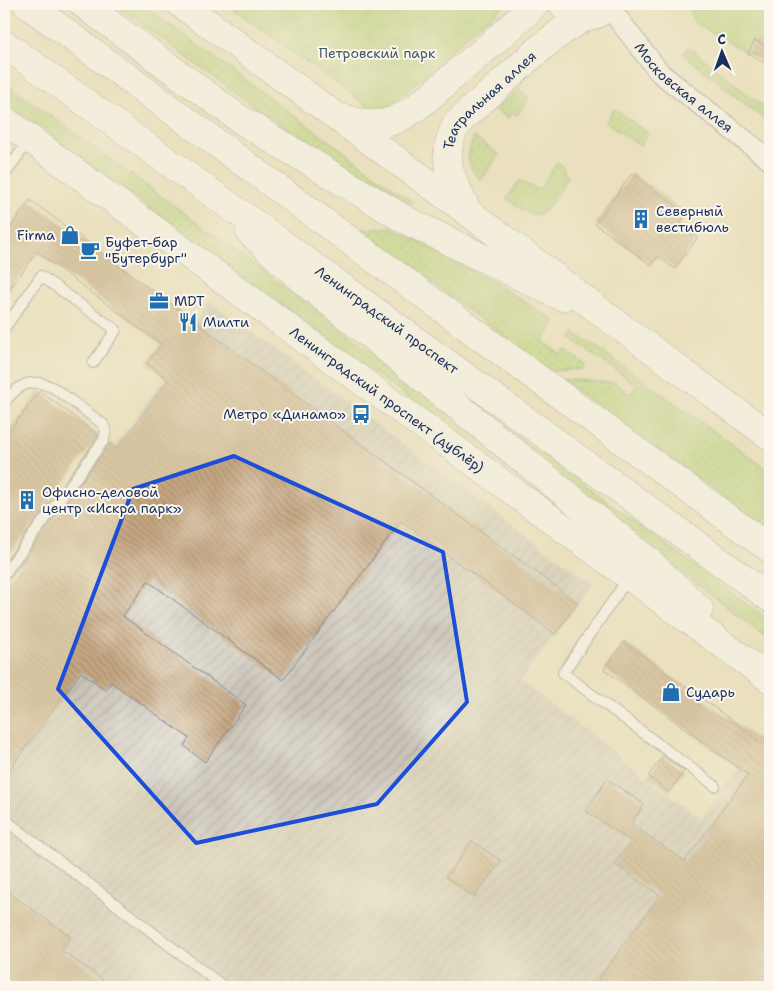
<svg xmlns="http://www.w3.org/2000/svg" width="774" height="991" viewBox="0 0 774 991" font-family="'Shantell Sans',sans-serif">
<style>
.industrial{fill:url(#industrial-furrows)}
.grass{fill:url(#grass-dots);stroke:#68816c}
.park{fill:url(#park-crowns);stroke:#68816c}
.garden{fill:#b4d37a;stroke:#68816c}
.building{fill:url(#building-back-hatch)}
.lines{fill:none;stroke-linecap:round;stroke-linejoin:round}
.lane-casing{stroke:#82888e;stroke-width:12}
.street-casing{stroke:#82888e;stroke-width:22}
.secondary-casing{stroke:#82888e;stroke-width:29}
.primary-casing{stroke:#82888e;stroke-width:29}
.lane{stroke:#fff;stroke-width:10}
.street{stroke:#fff;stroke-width:20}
.secondary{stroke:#fff;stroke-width:28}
.primary{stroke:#fff;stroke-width:28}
.marked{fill:none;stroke:#1d4ed8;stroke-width:4;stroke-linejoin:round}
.labels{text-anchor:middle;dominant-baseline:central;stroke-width:4;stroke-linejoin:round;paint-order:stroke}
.park-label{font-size:14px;fill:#415865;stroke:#fbf7ec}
.street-label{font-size:14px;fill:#1b2f5e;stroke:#fbf7ec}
.poi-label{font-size:14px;fill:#1b2f5e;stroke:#fbf7ec;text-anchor:start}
</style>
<defs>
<pattern id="industrial-furrows" width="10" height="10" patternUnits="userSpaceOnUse" patternTransform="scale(1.25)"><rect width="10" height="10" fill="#c9c3b8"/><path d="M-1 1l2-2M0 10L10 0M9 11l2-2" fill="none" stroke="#aca8a1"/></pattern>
<pattern id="grass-dots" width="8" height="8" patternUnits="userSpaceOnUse" patternTransform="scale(1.25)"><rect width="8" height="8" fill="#b4d37a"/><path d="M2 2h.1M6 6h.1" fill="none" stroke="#9ab56c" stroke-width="1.8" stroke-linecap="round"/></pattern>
<pattern id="park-crowns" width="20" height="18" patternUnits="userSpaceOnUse" patternTransform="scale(1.25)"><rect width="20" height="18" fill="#b4d37a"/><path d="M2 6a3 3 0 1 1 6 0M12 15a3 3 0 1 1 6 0" fill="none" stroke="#9ab56c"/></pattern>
<pattern id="building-back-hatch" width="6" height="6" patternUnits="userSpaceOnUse" patternTransform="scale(1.25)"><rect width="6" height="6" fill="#c6a781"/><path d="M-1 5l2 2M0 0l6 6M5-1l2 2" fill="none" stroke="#a0886d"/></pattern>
</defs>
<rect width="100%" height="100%" fill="#fbf7ec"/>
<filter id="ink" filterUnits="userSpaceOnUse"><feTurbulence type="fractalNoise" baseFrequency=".02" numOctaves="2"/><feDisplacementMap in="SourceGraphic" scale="10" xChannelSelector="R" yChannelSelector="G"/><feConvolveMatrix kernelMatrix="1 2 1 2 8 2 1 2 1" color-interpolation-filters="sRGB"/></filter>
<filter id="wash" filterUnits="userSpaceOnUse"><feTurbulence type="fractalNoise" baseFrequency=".0096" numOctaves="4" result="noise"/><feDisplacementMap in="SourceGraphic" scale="20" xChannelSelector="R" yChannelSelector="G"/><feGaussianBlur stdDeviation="1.12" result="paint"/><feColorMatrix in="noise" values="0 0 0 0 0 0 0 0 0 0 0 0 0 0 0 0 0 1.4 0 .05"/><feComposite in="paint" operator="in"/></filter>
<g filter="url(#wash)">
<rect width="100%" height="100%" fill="#eae0be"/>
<!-- industrial -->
<path class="industrial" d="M 210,302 L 593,584 L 520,681 L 701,818 L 739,768 L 770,791 L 770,987 L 4,987 L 4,597 L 165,378 L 147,363 L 161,344 L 173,352 Z"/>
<!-- grass -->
<g class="grass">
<path d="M 114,4 L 141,4 L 413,202 L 411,204 L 337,160 L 259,110 Z"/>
<path d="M 689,47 L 770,112 L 770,124 L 683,54 Z"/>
<path d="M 4,82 L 180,210 L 356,340 L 614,549 L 4,101 Z"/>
<path d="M 519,89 L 528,97 L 527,101 L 517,115 L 511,112 L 508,118 L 495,110 Z"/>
<path d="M 614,109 L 648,133 L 640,146 L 606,122 Z"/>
<path d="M 474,137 L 499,154 L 481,181 C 466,165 466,157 474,137 Z"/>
<path d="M 557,162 L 562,166 L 568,177 C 561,188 545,220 531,214 C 523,211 515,204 507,199 L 519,181 L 539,190 Z"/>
<path d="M 392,227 L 494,283 L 555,321 L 543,342 L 561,355 L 565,350 L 586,365 L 583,369 L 550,371 L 361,230 Z"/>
<path d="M 574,333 L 596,347 L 770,471 L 770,531 L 561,379 L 615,383 L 630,394 L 637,385 L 571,339 Z"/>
<path d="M 490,416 L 770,621 L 770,641 L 488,420 Z"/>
</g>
<!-- park -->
<path class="park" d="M 227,4 L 506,4 L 475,28 L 392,105 L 381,110 L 370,108 Z"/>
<!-- garden -->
<path class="garden" d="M 691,4 L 770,4 L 770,66 L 695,23 L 691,15 Z"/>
<g id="blocks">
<!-- building -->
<g class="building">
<path d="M 755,40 L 770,49 L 770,66 L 748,53 Z"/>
<path d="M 632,173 L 687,214 L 679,225 L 697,238 L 675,269 L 658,256 L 651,265 L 595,224 Z"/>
<path d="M 30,200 L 195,322 L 578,603 L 555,634 L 401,521 L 283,680 L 148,581 L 123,616 L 246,705 L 205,762 L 184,746 L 189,738 L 111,682 L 106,690 L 81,672 L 4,777 L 4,581 L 10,578 L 110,443 L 117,449 L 168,380 L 147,363 L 161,344 L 37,252 L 4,297 L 4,236 Z"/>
<path d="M 40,391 L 98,435 L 98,437 L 4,563 L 4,438 Z"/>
<path d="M 624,642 L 770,748 L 770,987 L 593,987 L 660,895 L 615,865 L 631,841 L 586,811 L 607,779 L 644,804 L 631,824 L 685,861 L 748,775 L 604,669 Z"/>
<path d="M 663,756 L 684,771 L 669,792 L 648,776 Z"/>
<path d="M 472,841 L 501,861 L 475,897 L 446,877 Z"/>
<path d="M 4,889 L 71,937 L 61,950 L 113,987 L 4,987 Z"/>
</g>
</g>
</g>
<g filter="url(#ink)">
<use href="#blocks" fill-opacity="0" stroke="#82888e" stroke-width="1"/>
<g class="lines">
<!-- lane casing -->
<g class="lane-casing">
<g id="lane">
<path d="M 4,176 L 29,140"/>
<path d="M 4,329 L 41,276 L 116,330 L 93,363"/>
<path d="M 4,403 C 18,384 31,377 54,388 L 103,424 L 106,431 L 104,440 L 4,574"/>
<path d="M 629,577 L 563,673 L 715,786"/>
<path d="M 4,819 L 224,987"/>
</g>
</g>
<!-- street casing -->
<g class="street-casing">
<g id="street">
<path id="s1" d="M 608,6 L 660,73 L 770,160"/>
</g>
</g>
<!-- secondary casing -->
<g class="secondary-casing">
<g id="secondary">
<path d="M 83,4 L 241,120 L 404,219 L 562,297"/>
<path d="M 181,4 L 468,212 L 621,327 L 770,436"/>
<path d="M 563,4 C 576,20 596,20 609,4"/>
<path d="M 343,118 C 359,123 375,127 392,121 C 413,114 434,92 451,78 C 479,54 509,30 535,4"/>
<path id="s2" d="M 4,120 L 770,679"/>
<path id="s3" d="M 466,208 C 455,185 444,170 449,143 C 451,138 453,130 456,126 C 466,112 482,101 495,89 C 524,63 552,34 587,16"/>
<path d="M 250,232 L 301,279 L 646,559 L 699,609"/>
</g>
</g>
<!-- primary casing -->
<g class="primary-casing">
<g id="primary">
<path d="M 27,4 L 770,549"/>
<path id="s4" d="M 4,44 L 262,229 L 770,598"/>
</g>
</g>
<!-- lane -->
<use href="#lane" class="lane"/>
<!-- street -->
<use href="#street" class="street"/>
<!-- secondary -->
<use href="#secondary" class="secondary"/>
<!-- primary -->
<use href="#primary" class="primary"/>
</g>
</g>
<!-- marked area -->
<path d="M0 0H774V991H0ZM 234,456 L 443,552 L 467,702 L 377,804 L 196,843 L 58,689 L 133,489 Z" fill="#eae0be" fill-opacity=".55" fill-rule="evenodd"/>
<path class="marked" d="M 234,456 L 443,552 L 467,702 L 377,804 L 196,843 L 58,689 L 133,489 Z"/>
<!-- icons -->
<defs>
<g id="building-bare" transform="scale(1.5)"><path d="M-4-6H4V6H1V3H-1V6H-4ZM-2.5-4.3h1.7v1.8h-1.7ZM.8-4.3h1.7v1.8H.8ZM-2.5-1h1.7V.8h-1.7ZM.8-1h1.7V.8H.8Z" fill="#1f6fb2" stroke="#fbf7ec" stroke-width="2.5" paint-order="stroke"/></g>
<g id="shop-bare" transform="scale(1.5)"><path d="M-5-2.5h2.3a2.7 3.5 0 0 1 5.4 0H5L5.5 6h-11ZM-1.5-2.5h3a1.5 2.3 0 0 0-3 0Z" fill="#1f6fb2" stroke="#fbf7ec" stroke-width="2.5" paint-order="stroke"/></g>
<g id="cafe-bare" transform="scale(1.5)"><path d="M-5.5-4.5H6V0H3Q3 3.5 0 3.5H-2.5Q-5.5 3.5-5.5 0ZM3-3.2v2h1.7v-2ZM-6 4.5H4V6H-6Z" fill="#1f6fb2" stroke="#fbf7ec" stroke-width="2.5" paint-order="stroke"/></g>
<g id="office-bare" transform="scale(1.5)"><path d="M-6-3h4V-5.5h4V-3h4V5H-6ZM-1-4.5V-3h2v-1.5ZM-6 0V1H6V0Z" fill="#1f6fb2" stroke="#fbf7ec" stroke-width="2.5" paint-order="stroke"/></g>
<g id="restaurant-bare" transform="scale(1.5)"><path d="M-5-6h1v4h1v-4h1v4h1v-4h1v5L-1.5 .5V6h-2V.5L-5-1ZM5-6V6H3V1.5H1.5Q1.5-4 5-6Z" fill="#1f6fb2" stroke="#fbf7ec" stroke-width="2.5" paint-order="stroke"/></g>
<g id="bus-bare" transform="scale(1.5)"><path d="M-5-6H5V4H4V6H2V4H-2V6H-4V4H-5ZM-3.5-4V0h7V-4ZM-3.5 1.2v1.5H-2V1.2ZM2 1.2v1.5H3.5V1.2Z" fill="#1f6fb2" stroke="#fbf7ec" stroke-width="2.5" paint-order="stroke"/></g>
</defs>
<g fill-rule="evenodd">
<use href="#building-bare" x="641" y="219"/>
<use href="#shop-bare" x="70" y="235"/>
<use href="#cafe-bare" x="90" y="250"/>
<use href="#office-bare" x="159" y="301"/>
<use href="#restaurant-bare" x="188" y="322"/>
<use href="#bus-bare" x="361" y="414"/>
<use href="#building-bare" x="27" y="500"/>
<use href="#shop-bare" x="671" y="692"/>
</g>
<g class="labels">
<!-- park labels -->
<g class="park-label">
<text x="377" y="53">Петровский парк</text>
</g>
<!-- street labels -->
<g class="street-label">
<text stroke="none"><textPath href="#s1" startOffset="112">Московская аллея</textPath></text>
<text stroke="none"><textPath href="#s3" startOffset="128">Театральная аллея</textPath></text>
<text stroke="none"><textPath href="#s4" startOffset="472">Ленинградский проспект</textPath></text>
<text stroke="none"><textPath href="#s2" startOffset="474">Ленинградский проспект (дублёр)</textPath></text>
</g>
<!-- poi labels -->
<g class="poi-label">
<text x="656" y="211">Cеверный<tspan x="656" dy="16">вестибюль</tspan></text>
<text x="55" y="235" text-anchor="end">Firma</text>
<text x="105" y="242">Буфет-бар<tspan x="105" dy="16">"Бутербург"</tspan></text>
<text x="174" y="301">MDT</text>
<text x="203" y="322">Милти</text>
<text x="346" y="414" text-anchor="end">Метро «Динамо»</text>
<text x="42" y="492">Офисно-деловой<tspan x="42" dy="16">центр «Искра парк»</tspan></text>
<text x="686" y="692">Сударь</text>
</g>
</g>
<!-- margin -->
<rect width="774" height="991" fill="none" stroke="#fbf7ec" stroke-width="20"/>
<!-- north arrow -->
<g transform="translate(722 52) rotate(358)" stroke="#fbf7ec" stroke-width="4" paint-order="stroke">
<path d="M0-4L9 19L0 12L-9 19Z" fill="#1b2f5e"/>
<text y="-8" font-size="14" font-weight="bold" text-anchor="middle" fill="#1b2f5e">С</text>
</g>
</svg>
